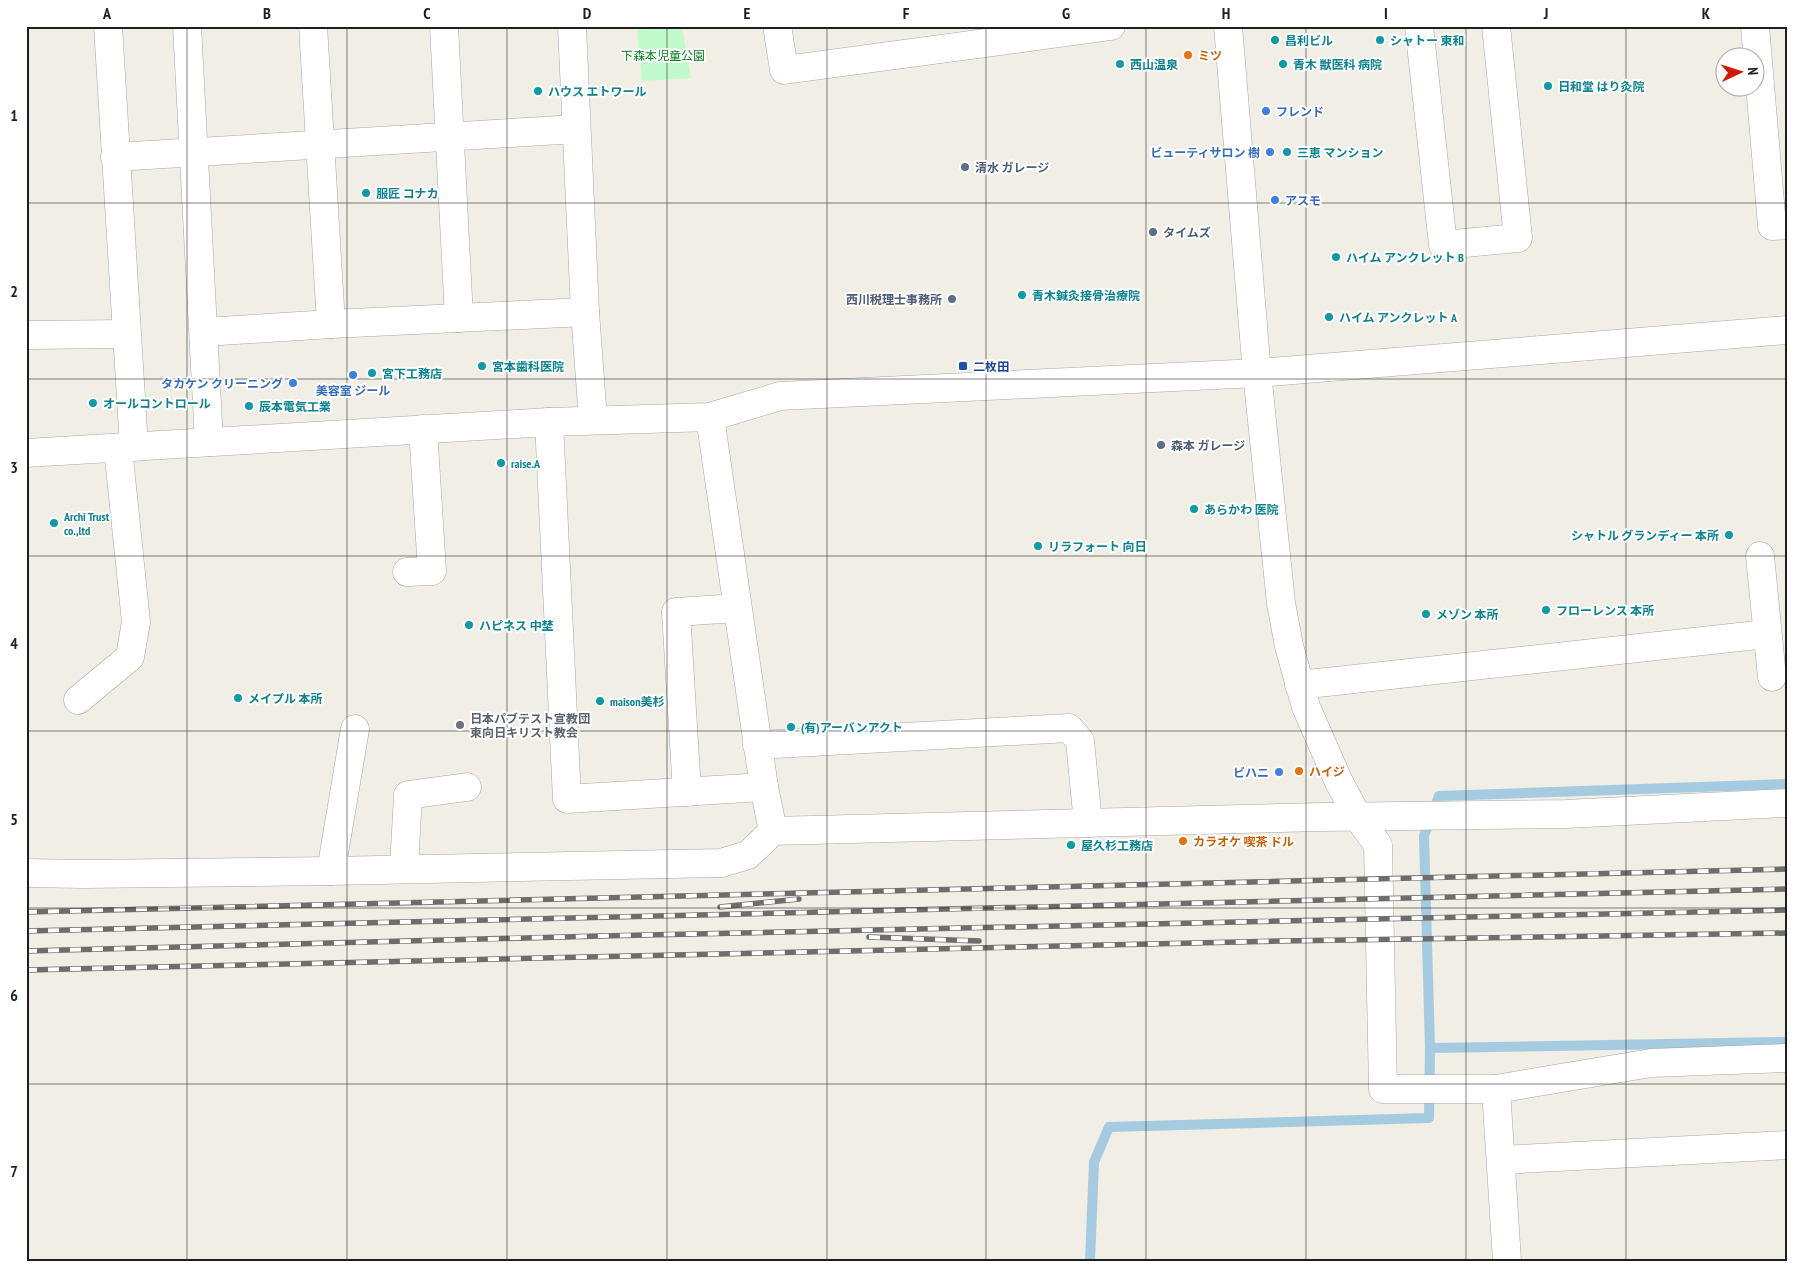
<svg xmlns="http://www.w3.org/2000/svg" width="1813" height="1287" viewBox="0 0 1813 1287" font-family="'PT Sans Narrow','Noto Sans JP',sans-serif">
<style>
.park{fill:#c1fbcd}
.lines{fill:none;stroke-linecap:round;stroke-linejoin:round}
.stream{stroke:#a4cbdf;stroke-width:10}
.minor-casing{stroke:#a6a6a6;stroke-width:29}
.minor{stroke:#fff;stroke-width:28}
.rail-casing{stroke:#6d6d6d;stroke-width:5.5}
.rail{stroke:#fff;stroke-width:4;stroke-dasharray:11;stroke-linecap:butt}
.grid{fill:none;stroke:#1f1f1f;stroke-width:1;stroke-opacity:0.55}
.culture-dot{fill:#0f9aa8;stroke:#fff;stroke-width:2}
.food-dot{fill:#e8710a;stroke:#fff;stroke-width:2}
.shop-dot{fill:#3f7fe0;stroke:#fff;stroke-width:2}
.service-dot{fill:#5c6f8a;stroke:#fff;stroke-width:2}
.transit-dot{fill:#1a4fb4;stroke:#fff;stroke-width:2}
.worship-dot{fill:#6b7280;stroke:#fff;stroke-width:2}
.labels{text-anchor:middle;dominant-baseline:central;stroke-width:4;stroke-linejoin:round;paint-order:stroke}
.culture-label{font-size:12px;font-weight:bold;fill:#0d838f;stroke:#fff;text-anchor:start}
.park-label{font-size:12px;fill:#088321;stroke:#fff}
.food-label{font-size:12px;font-weight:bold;fill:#c56008;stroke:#fff;text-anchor:start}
.shop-label{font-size:12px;font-weight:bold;fill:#366cbe;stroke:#fff;text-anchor:end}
.service-label{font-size:12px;font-weight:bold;fill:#4e5e75;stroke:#fff;text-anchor:start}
.transit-label{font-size:12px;font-weight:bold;fill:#164399;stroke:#fff;text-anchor:start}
.worship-label{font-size:12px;font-weight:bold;fill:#5b616d;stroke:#fff;text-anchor:start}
.neatline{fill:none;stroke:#1f1f1f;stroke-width:2}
.grid-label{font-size:16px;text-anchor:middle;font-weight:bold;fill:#1f1f1f}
</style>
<rect width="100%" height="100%" fill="#f0eee5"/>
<!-- park -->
<path class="park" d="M 682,27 L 691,78 L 642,81 L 637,30 Z"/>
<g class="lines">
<!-- stream -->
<g class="stream">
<path d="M 1430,1048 L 1424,836 L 1439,796 L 1787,784"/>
<path d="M 1090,1261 L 1094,1162 L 1109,1127 L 1429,1118 L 1430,1048 L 1787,1042"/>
</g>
<!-- minor casing -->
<g class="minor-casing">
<g id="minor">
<path d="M 108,26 L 134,447"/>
<path d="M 187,26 L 209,442"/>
<path d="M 313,26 L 331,324"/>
<path d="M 444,26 L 459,318"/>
<path d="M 572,26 L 585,312 L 593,420"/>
<path d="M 779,26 L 778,32 L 784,70 L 1111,26"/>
<path d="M 1228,26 L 1257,373 L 1281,603 L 1289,646 L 1306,707 L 1338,780 L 1357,816 L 1378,845 L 1383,1089 L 1496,1089 L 1507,1261"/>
<path d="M 1419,26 L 1443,245 L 1518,238 L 1496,26"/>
<path d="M 1755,26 L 1772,226 L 1787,225"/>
<path d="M 115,157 L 576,129"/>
<path d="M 204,332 L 331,324 L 585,312"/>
<path d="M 26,335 L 126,334"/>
<path d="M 710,417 L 764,787 L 773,831"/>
<path d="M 549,422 L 567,799 L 764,787"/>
<path d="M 26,453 L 549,422 L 710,417 L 780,396 L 1257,373 L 1787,330"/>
<path d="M 1760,556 L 1772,677"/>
<path d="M 407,572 L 432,571 L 423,429"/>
<path d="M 1299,685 L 1767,634"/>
<path d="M 78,700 L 130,657 L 136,622 L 118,448"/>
<path d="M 757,745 L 1069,728 L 1080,741 L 1088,823"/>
<path d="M 687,792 L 676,612 L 737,608"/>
<path d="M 404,868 L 408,795 L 467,787"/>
<path d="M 331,871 L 355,729"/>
<path d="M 26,873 L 83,874 L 331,871 L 721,863 L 748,855 L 773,831 L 1321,817 L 1566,814 L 1787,803"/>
<path d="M 1496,1089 L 1651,1063 L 1787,1058"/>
<path d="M 1501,1160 L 1787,1145"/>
</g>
</g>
<!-- minor -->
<use href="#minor" class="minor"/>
<!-- rail casing -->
<g class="rail-casing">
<g id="rail">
<path d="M 720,907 L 799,899"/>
<path d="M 26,912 L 1787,869"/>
<path d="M 26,931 L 1787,889"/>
<path d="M 869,937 L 979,941"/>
<path d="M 26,951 L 600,936 L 1787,910"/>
<path d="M 26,970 L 1281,941 L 1787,933"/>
</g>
</g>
<!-- rail -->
<use href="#rail" class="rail"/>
</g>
<!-- grid -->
<path class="grid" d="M 187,26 L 187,1261M 347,26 L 347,1261M 507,26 L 507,1261M 667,26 L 667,1261M 827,26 L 827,1261M 986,26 L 986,1261M 1146,26 L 1146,1261M 1306,26 L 1306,1261M 1466,26 L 1466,1261M 1626,26 L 1626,1261M 26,203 L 1787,203M 26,379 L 1787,379M 26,556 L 1787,556M 26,731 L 1787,731M 26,908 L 1787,908M 26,1084 L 1787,1084"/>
<!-- markers -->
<g class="culture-dot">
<circle cx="1275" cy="40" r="5"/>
<circle cx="1380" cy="40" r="5"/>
<circle cx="1120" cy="64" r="5"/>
<circle cx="1283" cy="64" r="5"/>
<circle cx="1548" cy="86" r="5"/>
<circle cx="538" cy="91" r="5"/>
<circle cx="1287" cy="152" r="5"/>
<circle cx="366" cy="193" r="5"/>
<circle cx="1336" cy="257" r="5"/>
<circle cx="1022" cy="295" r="5"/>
<circle cx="1329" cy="317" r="5"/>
<circle cx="482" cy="366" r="5"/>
<circle cx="372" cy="373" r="5"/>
<circle cx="93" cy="403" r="5"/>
<circle cx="249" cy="406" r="5"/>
<circle cx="501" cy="463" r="5"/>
<circle cx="1194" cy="509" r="5"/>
<circle cx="54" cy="523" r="5"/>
<circle cx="1729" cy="535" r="5"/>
<circle cx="1038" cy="546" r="5"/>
<circle cx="1546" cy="610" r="5"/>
<circle cx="1426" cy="614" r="5"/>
<circle cx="469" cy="625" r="5"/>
<circle cx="238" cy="698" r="5"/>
<circle cx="600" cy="701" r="5"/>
<circle cx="791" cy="727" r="5"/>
<circle cx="1071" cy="845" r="5"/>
</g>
<g class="food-dot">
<circle cx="1188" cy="55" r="5"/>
<circle cx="1299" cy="771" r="5"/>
<circle cx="1183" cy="841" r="5"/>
</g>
<g class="shop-dot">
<circle cx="1266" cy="111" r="5"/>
<circle cx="1270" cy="152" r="5"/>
<circle cx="1275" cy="200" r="5"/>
<circle cx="353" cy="375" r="5"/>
<circle cx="293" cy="383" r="5"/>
<circle cx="1279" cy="772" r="5"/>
</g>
<g class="service-dot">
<circle cx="965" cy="167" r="5"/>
<circle cx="1153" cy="232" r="5"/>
<circle cx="952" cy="299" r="5"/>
<circle cx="1161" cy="445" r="5"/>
</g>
<rect class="transit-dot" x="958" y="361" width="10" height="10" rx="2.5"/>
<circle class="worship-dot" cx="460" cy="725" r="5"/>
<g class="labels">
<!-- culture labels -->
<g class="culture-label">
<text x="1285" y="40">昌利ビル</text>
<text x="1390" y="40">シャトー 東和</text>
<text x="1130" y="64">西山温泉</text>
<text x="1293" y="64">青木 獣医科 病院</text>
<text x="1558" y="86">日和堂 はり灸院</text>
<text x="548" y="91">ハウス エトワール</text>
<text x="1297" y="152">三恵 マンション</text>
<text x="376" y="193">服匠 コナカ</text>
<text x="1346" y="257">ハイム アンクレット B</text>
<text x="1032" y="295">青木鍼灸接骨治療院</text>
<text x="1339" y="317">ハイム アンクレット A</text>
<text x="492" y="366">宮本歯科医院</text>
<text x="382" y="373">宮下工務店</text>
<text x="103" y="403">オールコントロール</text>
<text x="259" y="406">辰本電気工業</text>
<text x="511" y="463">raise.A</text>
<text x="1204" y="509">あらかわ 医院</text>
<text x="64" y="516">Archi Trust<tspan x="64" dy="14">co.,ltd</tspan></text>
<text x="1719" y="535" text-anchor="end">シャトル グランディー 本所</text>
<text x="1048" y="546">リラフォート 向日</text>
<text x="1556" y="610">フローレンス 本所</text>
<text x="1436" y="614">メゾン 本所</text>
<text x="479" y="625">ハピネス 中埜</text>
<text x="248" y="698">メイプル 本所</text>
<text x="610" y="701">maison美杉</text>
<text x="801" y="727">(有)アーバンアクト</text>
<text x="1081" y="845">屋久杉工務店</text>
</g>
<!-- park labels -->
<g class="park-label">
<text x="663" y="55">下森本児童公園</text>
</g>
<!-- food labels -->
<g class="food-label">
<text x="1198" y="55">ミツ</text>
<text x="1309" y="771">ハイジ</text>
<text x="1193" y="841">カラオケ 喫茶 ドル</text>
</g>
<!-- shop labels -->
<g class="shop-label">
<text x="1276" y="111" text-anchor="start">フレンド</text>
<text x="1260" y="152">ビューティサロン 樹</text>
<text x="1285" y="200" text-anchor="start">アスモ</text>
<text x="283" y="383">タカケン クリーニング</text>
<text x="353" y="390" text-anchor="middle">美容室 ジール</text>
<text x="1269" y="772">ビハニ</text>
</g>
<!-- service labels -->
<g class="service-label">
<text x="975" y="167">清水 ガレージ</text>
<text x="1163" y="232">タイムズ</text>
<text x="942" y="299" text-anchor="end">西川税理士事務所</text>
<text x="1171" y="445">森本 ガレージ</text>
</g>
<!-- transit labels -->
<g class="transit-label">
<text x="973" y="366">二枚田</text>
</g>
<!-- worship labels -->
<g class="worship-label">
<text x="470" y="718">日本パブテスト宣教団<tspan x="470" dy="14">東向日キリスト教会</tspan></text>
</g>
</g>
<!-- border -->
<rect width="1813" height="1287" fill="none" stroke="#ffffff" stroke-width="55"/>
<!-- north arrow -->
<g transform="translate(1740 72) rotate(86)"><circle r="24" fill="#ffffff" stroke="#a5a5a5"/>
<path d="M0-4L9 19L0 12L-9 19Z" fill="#cf1a00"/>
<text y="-8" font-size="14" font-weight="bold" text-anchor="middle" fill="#1f1f1f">N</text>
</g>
<rect x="28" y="28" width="1758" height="1232" class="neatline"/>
<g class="grid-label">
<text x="107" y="19">A</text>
<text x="267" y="19">B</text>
<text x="427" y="19">C</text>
<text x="587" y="19">D</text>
<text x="747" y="19">E</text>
<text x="906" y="19">F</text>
<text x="1066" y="19">G</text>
<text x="1226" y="19">H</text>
<text x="1386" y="19">I</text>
<text x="1546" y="19">J</text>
<text x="1706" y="19">K</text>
<text x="14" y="121">1</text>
<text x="14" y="297">2</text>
<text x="14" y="473">3</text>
<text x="14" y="649">4</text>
<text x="14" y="825">5</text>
<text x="14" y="1001">6</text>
<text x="14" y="1177">7</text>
</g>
</svg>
